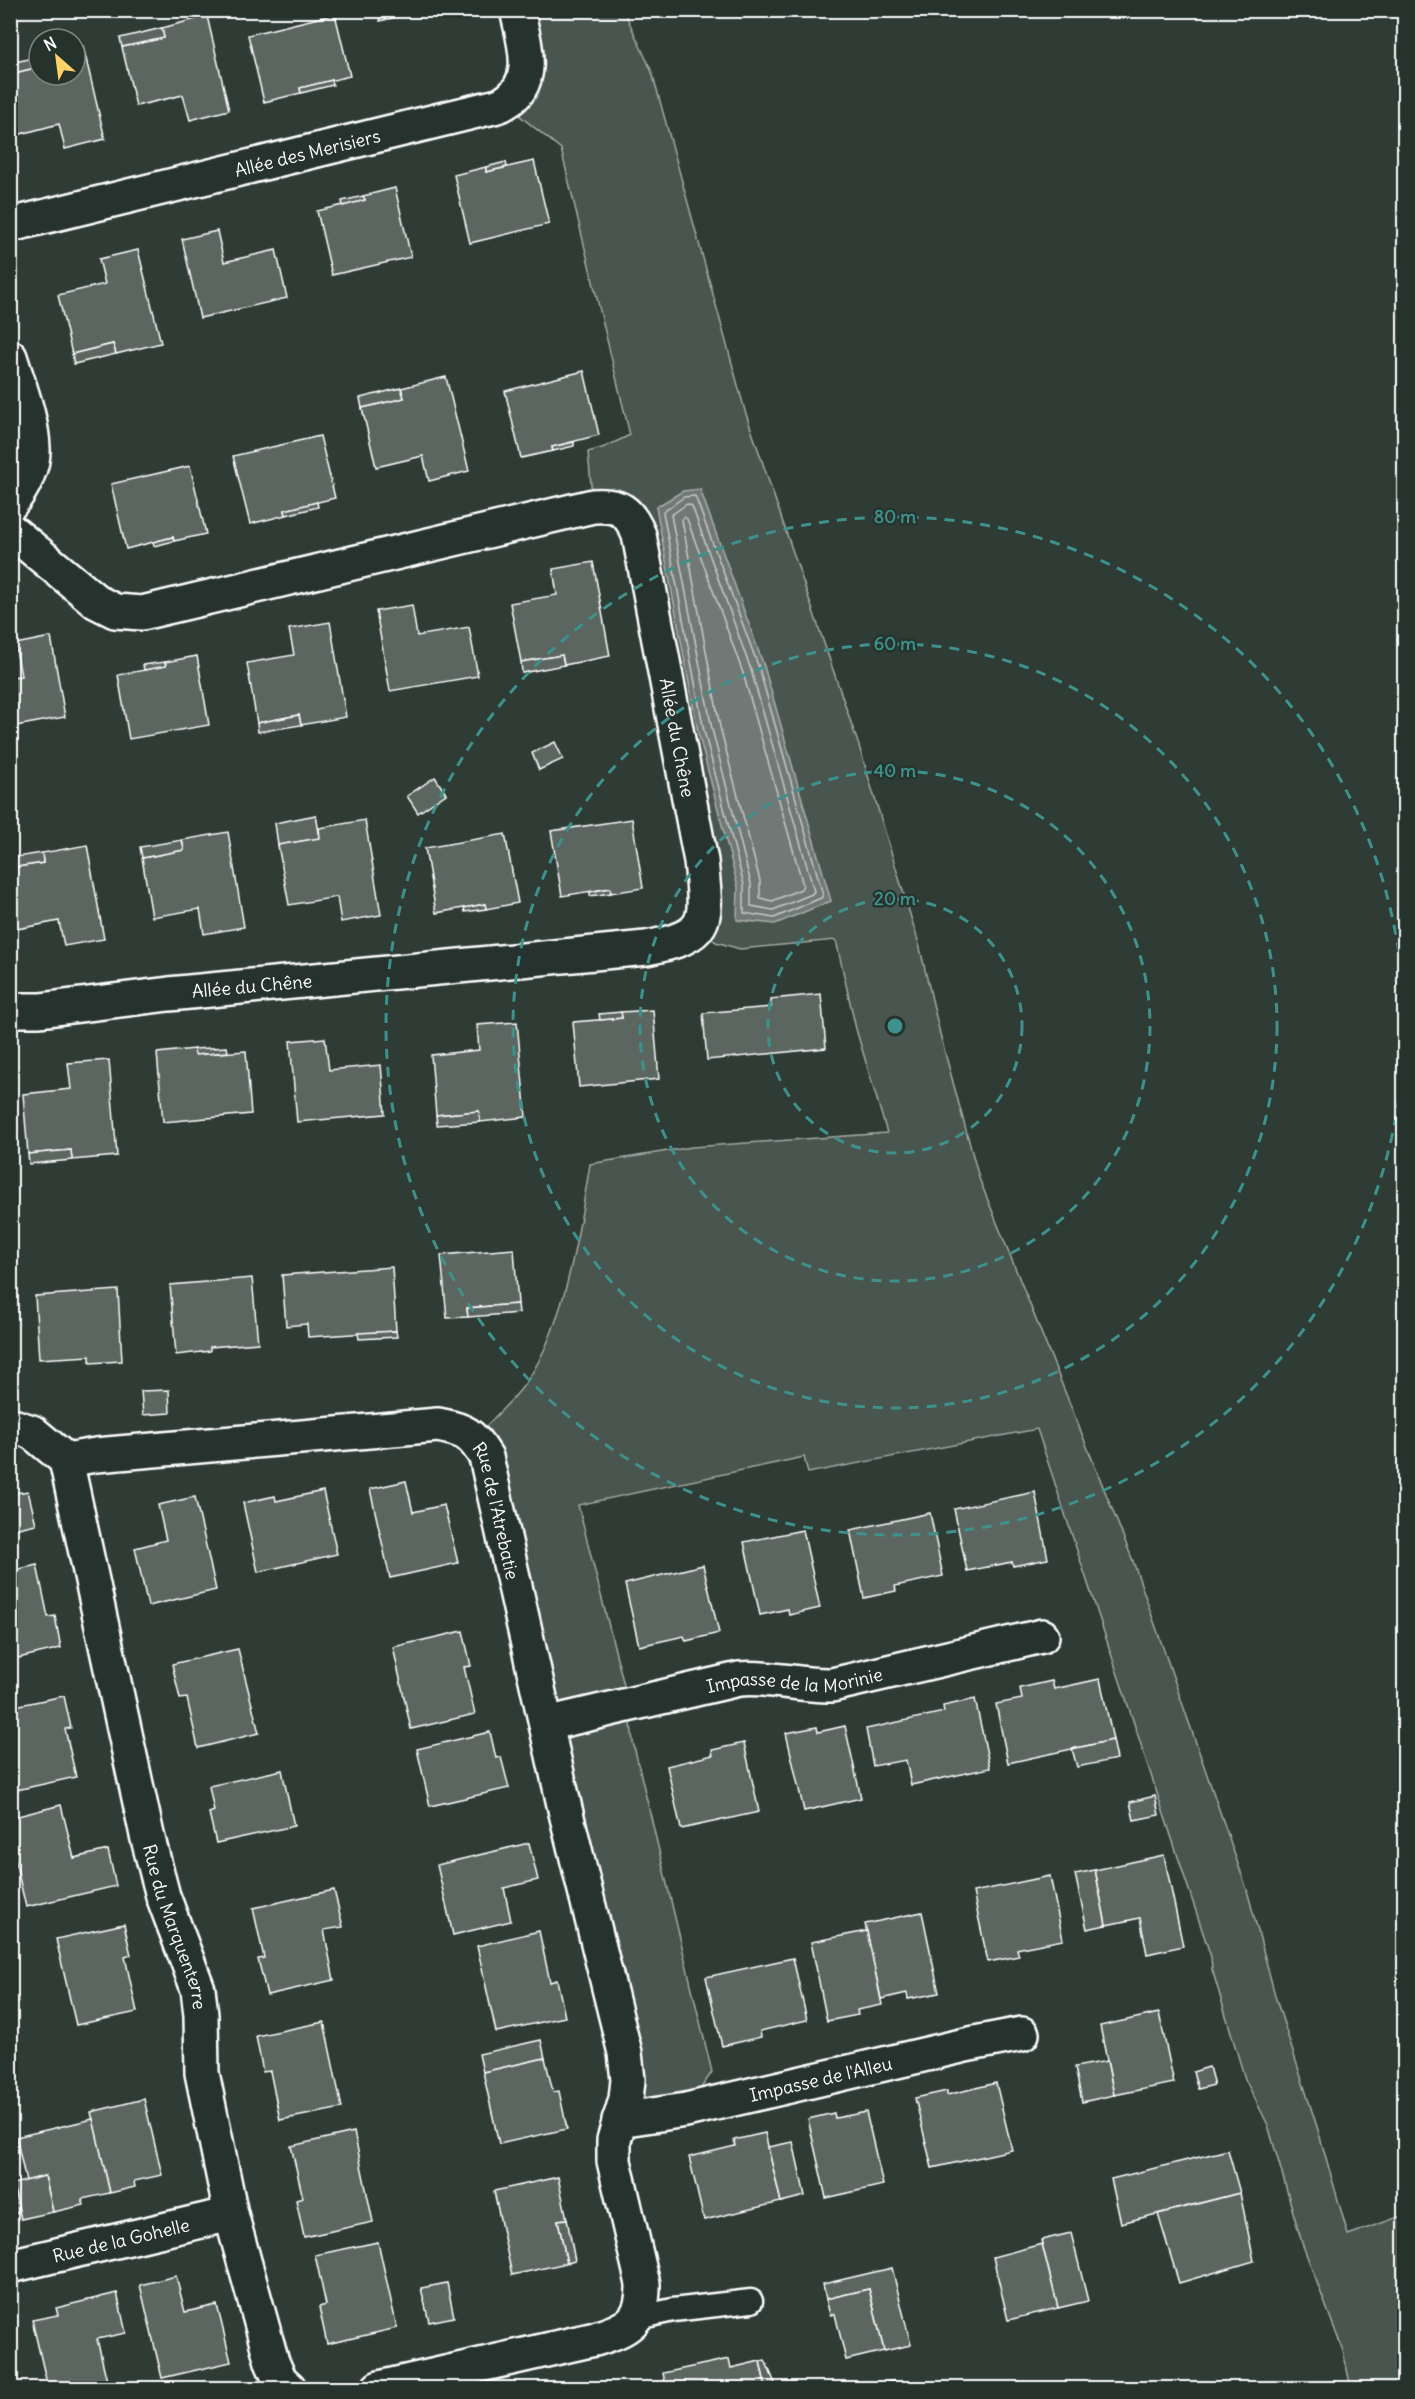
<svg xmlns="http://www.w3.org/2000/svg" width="1415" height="2399" viewBox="0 0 1415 2399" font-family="Delius,sans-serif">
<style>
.green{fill:#4a544f;stroke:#a4aaa7;stroke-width:1.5}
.water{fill:#707975;stroke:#a9afac;stroke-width:1.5}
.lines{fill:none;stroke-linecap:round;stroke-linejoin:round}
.shore{stroke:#c6c9c8;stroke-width:1.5}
.building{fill:#5b6661;stroke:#fff;stroke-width:1.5}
.service-casing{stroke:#fff;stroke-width:27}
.minor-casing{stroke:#fff;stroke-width:38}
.service{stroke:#26332d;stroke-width:22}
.minor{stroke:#26332d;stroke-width:33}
.ring{fill:none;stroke:#3f918b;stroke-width:3;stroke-dasharray:10 8}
.labels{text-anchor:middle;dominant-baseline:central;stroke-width:4.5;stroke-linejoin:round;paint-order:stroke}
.street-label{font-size:18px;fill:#fff;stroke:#26332d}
.centre{fill:#3f918b;stroke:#26332d;stroke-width:3}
.ring-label{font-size:18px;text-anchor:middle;font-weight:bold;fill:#3f918b;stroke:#26332d;stroke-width:4.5;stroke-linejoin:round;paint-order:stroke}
</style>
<rect width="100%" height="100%" fill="#2f3b35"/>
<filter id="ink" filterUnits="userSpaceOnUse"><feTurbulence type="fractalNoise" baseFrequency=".0167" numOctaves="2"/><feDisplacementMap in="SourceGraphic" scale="12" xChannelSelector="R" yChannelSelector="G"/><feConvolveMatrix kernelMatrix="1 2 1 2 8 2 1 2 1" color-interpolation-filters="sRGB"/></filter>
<g filter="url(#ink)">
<!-- green -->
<path class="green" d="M 517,11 L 624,11 L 652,72 L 745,411 L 859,746 L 919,944 L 941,1038 L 979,1178 L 1133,1561 L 1247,1890 L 1276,1999 L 1318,2130 L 1348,2235 L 1404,2215 L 1404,2388 L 1351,2388 L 1343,2351 L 1302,2243 L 1268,2125 L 1245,2079 L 1212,1969 L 1211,1957 L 1037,1429 L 808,1473 L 804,1457 L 578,1505 L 629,1705 L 633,1742 L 712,2072 L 686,2110 L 619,2120 L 625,2053 L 474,1438 C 490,1422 507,1406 521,1389 C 564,1335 579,1231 590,1164 L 692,1147 L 887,1133 L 856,1029 L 836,940 L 740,949 L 716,942 L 697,929 L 639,535 L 593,506 L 588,452 L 605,447 L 630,435 L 561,149 L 504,103 L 526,74 Z"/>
<!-- water -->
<path class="water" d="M 700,489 L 764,666 L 831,901 L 775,924 L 737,920 L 738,887 L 698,732 L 656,507 L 683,491 Z"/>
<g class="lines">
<!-- shore -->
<g class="shore">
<path d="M 695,496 L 759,668 L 823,895 L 821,898 L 774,918 L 744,913 L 744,885 L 704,731 L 663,512 L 684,497 Z"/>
<path d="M 687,504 L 692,506 L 751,670 L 814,891 L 812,894 L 773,910 L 751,906 L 751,884 L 712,729 L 671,515 Z"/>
<path d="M 684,517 L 687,519 L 743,673 L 803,885 L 801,889 L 772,901 L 760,898 L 760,881 L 720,727 L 682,520 Z"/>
</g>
</g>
<!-- building -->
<g class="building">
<path d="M 378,10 L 423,10 L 380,21 Z"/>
<path d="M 335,14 L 350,76 L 300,88 L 301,93 L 264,102 L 248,35 Z"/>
<path d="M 207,16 L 229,110 L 190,120 L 183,95 L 136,106 L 122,47 L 164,38 L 162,28 Z"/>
<path d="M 162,28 L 164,38 L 122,47 L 120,38 Z"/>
<path d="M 83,46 L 105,139 L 65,149 L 59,124 L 13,136 L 10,126 L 10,74 L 39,67 L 39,75 L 75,75 L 75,48 Z"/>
<path d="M 38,57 L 39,67 L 10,74 L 10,63 Z"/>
<path d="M 332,80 L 333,85 L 301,93 L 300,88 Z"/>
<path d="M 534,161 L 549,224 L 470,243 L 454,175 L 486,167 L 486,172 Z"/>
<path d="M 506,162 L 507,167 L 486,172 L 486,167 Z"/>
<path d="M 395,188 L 411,257 L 332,275 L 317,211 L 365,200 L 363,196 Z"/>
<path d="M 363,196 L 365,200 L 343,206 L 342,201 Z"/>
<path d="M 217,231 L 224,262 L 276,250 L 287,298 L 200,318 L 182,239 Z"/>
<path d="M 138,250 L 161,343 L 116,354 L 113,344 L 72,354 L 58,295 L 105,284 L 99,259 Z"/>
<path d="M 113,344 L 116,354 L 74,364 L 72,354 Z"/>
<path d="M 584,371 L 599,435 L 552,447 L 553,451 L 521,458 L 505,391 Z"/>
<path d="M 446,377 L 469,471 L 429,481 L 423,456 L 376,467 L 362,408 L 404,398 L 401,388 Z"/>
<path d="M 401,388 L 404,398 L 362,408 L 360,398 Z"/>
<path d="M 320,436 L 335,498 L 285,510 L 286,515 L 250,524 L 233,456 Z"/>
<path d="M 574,442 L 574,446 L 553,451 L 552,447 Z"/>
<path d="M 190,466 L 206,534 L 174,541 L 173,537 L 126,549 L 111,484 Z"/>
<path d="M 317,502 L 318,507 L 286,515 L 285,510 Z"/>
<path d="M 173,537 L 174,541 L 154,546 L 153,542 Z"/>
<path d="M 593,562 L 610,656 L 564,665 L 562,655 L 521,662 L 510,603 L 557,595 L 553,569 Z"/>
<path d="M 412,605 L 417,636 L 469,627 L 478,676 L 390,691 L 376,611 Z"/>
<path d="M 330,622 L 346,717 L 301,725 L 299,715 L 257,723 L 247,663 L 294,655 L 289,629 Z"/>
<path d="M 51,637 L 65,717 L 10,727 L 10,677 L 21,676 L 15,644 Z"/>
<path d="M 562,655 L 564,665 L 522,673 L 521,662 Z"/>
<path d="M 197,656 L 209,725 L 129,739 L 118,675 L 166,666 L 165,662 Z"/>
<path d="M 165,662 L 166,666 L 144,670 L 143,665 Z"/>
<path d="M 299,715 L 301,725 L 258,732 L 257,723 Z"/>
<path d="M 555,742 L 563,759 L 539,770 L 532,753 Z"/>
<path d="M 435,777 L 446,794 L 418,813 L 407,796 Z"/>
<path d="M 316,815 L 320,838 L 278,845 L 275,823 Z"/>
<path d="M 632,819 L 643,888 L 611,893 L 610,888 L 562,896 L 551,831 Z"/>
<path d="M 365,820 L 381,915 L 341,922 L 337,897 L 289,905 L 278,845 L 320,838 L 319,828 Z"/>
<path d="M 228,832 L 244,927 L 204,934 L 200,909 L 152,917 L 142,858 L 184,850 L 182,840 Z"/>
<path d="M 505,834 L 518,903 L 486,909 L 485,904 L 436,913 L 425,848 Z"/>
<path d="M 182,840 L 184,850 L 142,858 L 140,847 Z"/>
<path d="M 87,845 L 104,939 L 64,946 L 59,921 L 12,930 L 10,868 L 43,863 L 42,853 Z"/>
<path d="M 42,853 L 43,863 L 10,868 L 10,858 Z"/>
<path d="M 610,888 L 611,893 L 590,896 L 590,892 Z"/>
<path d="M 485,904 L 486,909 L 465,912 L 464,908 Z"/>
<path d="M 821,994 L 826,1048 L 707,1060 L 703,1013 L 771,1007 L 771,999 Z"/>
<path d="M 653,1010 L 659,1079 L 579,1087 L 573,1022 L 622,1018 L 621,1012 Z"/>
<path d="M 621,1012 L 622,1018 L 600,1020 L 599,1014 Z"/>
<path d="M 517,1022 L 526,1117 L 480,1122 L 479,1111 L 436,1115 L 431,1055 L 479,1050 L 477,1025 Z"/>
<path d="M 325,1038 L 329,1070 L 381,1065 L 385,1114 L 297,1122 L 290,1041 Z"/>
<path d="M 227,1047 L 228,1052 L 195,1055 L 194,1049 Z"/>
<path d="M 194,1049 L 195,1055 L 246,1051 L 251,1114 L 163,1122 L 157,1053 Z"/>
<path d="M 109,1060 L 117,1156 L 72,1160 L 71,1150 L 28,1154 L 23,1094 L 71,1089 L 68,1063 Z"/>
<path d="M 479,1111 L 480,1122 L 437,1125 L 436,1115 Z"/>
<path d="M 71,1150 L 72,1160 L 29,1164 L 28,1154 Z"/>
<path d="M 514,1249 L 518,1304 L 467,1308 L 468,1317 L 447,1318 L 441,1255 Z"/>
<path d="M 392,1267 L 396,1331 L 308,1337 L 307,1324 L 286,1326 L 282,1275 Z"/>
<path d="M 252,1278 L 258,1343 L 210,1347 L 210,1351 L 176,1355 L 170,1285 Z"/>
<path d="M 118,1290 L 122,1361 L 90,1363 L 90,1356 L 39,1359 L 35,1296 Z"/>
<path d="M 518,1304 L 519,1313 L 468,1317 L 467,1308 Z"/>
<path d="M 396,1331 L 397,1337 L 359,1339 L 358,1333 Z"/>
<path d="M 169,1390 L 170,1413 L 143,1415 L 141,1391 Z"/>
<path d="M 406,1481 L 413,1512 L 444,1505 L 458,1563 L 390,1578 L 370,1489 Z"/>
<path d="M 28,1491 L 36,1524 L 10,1530 L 10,1494 Z"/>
<path d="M 323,1491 L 337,1554 L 258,1572 L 243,1503 L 275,1496 L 276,1501 Z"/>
<path d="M 1035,1492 L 1048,1559 L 1013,1566 L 1012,1562 L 967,1571 L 954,1509 Z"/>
<path d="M 195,1497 L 216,1590 L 148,1606 L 135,1548 L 166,1540 L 158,1505 Z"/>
<path d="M 930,1513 L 943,1576 L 895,1586 L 896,1591 L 864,1598 L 850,1530 Z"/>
<path d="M 803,1530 L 820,1608 L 789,1615 L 788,1609 L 760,1615 L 744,1542 Z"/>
<path d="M 37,1565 L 48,1617 L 55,1616 L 61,1648 L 10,1660 L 10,1571 Z"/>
<path d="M 703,1565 L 719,1633 L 686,1641 L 684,1636 L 639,1646 L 625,1584 Z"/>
<path d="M 463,1631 L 471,1666 L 464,1667 L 475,1714 L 411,1729 L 393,1647 Z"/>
<path d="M 238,1649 L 259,1733 L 198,1748 L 187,1698 L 180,1699 L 172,1664 Z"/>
<path d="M 1100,1679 L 1113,1740 L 1008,1763 L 996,1704 L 1022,1699 L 1020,1688 L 1052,1681 L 1054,1689 Z"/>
<path d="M 64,1696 L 71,1728 L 65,1729 L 76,1777 L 12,1791 L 10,1707 Z"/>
<path d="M 975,1699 L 990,1768 L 911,1785 L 906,1760 L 873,1766 L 866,1729 L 944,1712 L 943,1706 Z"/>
<path d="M 845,1726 L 861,1798 L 804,1811 L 786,1733 L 817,1727 L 818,1732 Z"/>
<path d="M 490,1732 L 496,1758 L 501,1757 L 509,1788 L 430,1806 L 417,1749 Z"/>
<path d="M 1113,1740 L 1117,1759 L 1077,1767 L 1072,1749 Z"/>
<path d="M 744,1743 L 759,1812 L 681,1829 L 667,1766 L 713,1755 L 712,1750 Z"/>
<path d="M 282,1770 L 294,1826 L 216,1843 L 209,1813 L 214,1811 L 209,1786 Z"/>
<path d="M 1155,1796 L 1159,1815 L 1134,1820 L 1130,1802 Z"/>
<path d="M 61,1805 L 74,1858 L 108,1850 L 116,1886 L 26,1907 L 10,1839 L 10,1818 Z"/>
<path d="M 529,1843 L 538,1880 L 504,1888 L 511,1921 L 453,1935 L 437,1865 Z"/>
<path d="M 1164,1855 L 1183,1946 L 1147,1954 L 1140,1918 L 1106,1925 L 1095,1870 Z"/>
<path d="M 1095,1870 L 1106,1925 L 1087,1929 L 1075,1874 Z"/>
<path d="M 1050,1876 L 1063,1940 L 1021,1948 L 1017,1949 L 1019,1956 L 988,1962 L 973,1892 Z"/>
<path d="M 334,1890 L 343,1927 L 324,1930 L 334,1980 L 267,1995 L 258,1959 L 264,1958 L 253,1908 Z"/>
<path d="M 922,1912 L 939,1993 L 908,1999 L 907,1993 L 881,1999 L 865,1924 Z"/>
<path d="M 124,1924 L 131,1955 L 125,1957 L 137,2012 L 76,2025 L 56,1939 Z"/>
<path d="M 539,1931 L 550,1982 L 557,1980 L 565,2017 L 496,2032 L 477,1946 Z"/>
<path d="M 867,1931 L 882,2005 L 857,2010 L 858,2015 L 827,2021 L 811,1942 Z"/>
<path d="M 793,1958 L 807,2020 L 760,2031 L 761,2037 L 722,2046 L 706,1977 Z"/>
<path d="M 1159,2013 L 1174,2083 L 1114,2095 L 1100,2026 Z"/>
<path d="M 324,2022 L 342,2108 L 280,2120 L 270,2071 L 263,2072 L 256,2036 Z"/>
<path d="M 541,2040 L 545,2058 L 483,2072 L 479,2054 Z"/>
<path d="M 545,2058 L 553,2092 L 559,2091 L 567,2129 L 499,2144 L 483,2072 Z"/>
<path d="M 1107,2061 L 1114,2095 L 1082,2102 L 1075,2067 Z"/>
<path d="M 1209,2067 L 1214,2085 L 1198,2089 L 1193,2072 Z"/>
<path d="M 996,2083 L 1012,2150 L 932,2168 L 915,2098 L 947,2091 L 947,2095 Z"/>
<path d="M 144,2099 L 162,2175 L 134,2181 L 135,2187 L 110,2193 L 91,2112 Z"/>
<path d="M 866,2112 L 883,2185 L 826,2198 L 808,2119 L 834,2113 L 835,2118 Z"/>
<path d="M 93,2119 L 110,2193 L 82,2199 L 84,2205 L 53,2212 L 45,2176 L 26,2181 L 16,2137 Z"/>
<path d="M 354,2132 L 373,2222 L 304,2237 L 296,2200 L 303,2198 L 291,2146 Z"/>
<path d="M 765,2133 L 781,2202 L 704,2220 L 689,2157 L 735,2146 L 734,2140 Z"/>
<path d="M 793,2142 L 805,2196 L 781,2202 L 768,2147 Z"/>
<path d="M 1228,2150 L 1240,2193 L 1121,2223 L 1111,2179 Z"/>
<path d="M 10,2172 L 20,2212 L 10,2214 Z"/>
<path d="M 45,2176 L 53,2212 L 21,2219 L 13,2184 Z"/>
<path d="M 558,2177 L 567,2219 L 558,2220 L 567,2263 L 512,2275 L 494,2191 Z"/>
<path d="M 1240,2193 L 1254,2261 L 1179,2283 L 1158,2214 Z"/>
<path d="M 567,2219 L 575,2261 L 567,2263 L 558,2220 Z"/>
<path d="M 1071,2233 L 1088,2301 L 1058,2308 L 1041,2240 Z"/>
<path d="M 378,2242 L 397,2328 L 327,2344 L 319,2307 L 326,2305 L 315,2255 Z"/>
<path d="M 1042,2244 L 1058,2308 L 1008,2320 L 993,2257 Z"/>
<path d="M 892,2268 L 911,2345 L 884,2351 L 869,2289 L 826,2299 L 823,2284 Z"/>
<path d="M 176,2276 L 185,2312 L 217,2305 L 231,2362 L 162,2378 L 140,2285 Z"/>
<path d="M 447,2283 L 454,2317 L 429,2322 L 421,2288 Z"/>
<path d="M 869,2289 L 884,2351 L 846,2360 L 835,2314 L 830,2315 L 826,2299 Z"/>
<path d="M 117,2293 L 126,2333 L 97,2339 L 107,2381 L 73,2388 L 48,2388 L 32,2320 L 58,2315 L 56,2308 Z"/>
<path d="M 729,2359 L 731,2368 L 760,2361 L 766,2388 L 666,2388 L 663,2373 Z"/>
<path d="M 765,2360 L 777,2388 L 766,2388 L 760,2361 Z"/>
<path d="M 893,2381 L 895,2388 L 861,2388 Z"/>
</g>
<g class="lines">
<!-- service casing -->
<g class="service-casing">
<path id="service" d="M 637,2318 L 673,2310 L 751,2301"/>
</g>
<!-- minor casing -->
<g class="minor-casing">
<g id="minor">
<path id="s1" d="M 10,225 L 481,110 C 488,108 498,107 504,103 C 539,83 524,41 517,10"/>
<path d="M 10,357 C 19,386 32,418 33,448 C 34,467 22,490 10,504"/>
<path id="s2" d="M 10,530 L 97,602 L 115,611 L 142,613 L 593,506 C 620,504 629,511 639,535 L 701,861 C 707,921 712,936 646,948 L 169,994 L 40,1010 L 10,1010"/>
<path id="s3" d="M 10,1425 L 32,1432 L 66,1460 L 96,1455 L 438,1425 C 465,1430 472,1434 486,1457 L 565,1809 L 625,2053 L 628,2080 L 626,2099 L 614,2140 L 614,2161 L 643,2284 C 644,2321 628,2329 595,2339 L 379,2388"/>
<path id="s4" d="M 66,1460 L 147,1835 L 163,1896 L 198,1989 L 201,2015 L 202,2073 L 231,2214 L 272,2362 L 280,2380 L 289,2388"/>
<path id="s5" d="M 546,1724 L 739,1679 C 770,1676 800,1686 832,1685 L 1042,1636"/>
<path id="s6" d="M 619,2120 L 686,2110 L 970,2044 L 1022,2034"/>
<path id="s7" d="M 10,2266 L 231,2214"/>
</g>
</g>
<!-- service -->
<use href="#service" class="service"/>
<!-- minor -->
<use href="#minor" class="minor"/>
</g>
</g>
<!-- distance rings -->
<g class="ring">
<circle cx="895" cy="1026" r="127"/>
<circle cx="895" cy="1026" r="255"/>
<circle cx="895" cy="1026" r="382"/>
<circle cx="895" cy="1026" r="509"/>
</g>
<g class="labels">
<!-- street labels -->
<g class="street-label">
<text stroke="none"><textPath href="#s1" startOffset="306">Allée des Merisiers</textPath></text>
<text stroke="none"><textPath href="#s2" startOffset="890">Allée du Chêne</textPath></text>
<text transform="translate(252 986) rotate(-5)">Allée du Chêne</text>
<text stroke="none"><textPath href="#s3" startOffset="556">Rue de l'Atrebatie</textPath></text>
<text stroke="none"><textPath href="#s5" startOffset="254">Impasse de la Morinie</textPath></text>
<text stroke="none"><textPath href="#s4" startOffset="480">Rue du Marquenterre</textPath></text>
<text stroke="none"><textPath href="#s6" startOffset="206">Impasse de l'Alleu</textPath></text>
<text stroke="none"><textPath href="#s7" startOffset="114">Rue de la Gohelle</textPath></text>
</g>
</g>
<circle cx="895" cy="1026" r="9" class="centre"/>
<g class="ring-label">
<text x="895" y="523">80 m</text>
<text x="895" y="650">60 m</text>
<text x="895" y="777">40 m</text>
<text x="895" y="905">20 m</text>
</g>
<!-- margin -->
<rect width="1415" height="2399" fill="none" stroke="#26332d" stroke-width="36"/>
<rect x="18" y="18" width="1379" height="2363" fill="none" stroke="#fff" stroke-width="2" filter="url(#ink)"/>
<!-- north arrow -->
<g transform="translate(57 57) rotate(332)"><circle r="28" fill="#26332d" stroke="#7d8581" stroke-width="1.5"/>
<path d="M0-4.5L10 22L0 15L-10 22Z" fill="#ffd166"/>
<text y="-9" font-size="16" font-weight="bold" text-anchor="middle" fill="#ffffff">N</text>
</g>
</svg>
